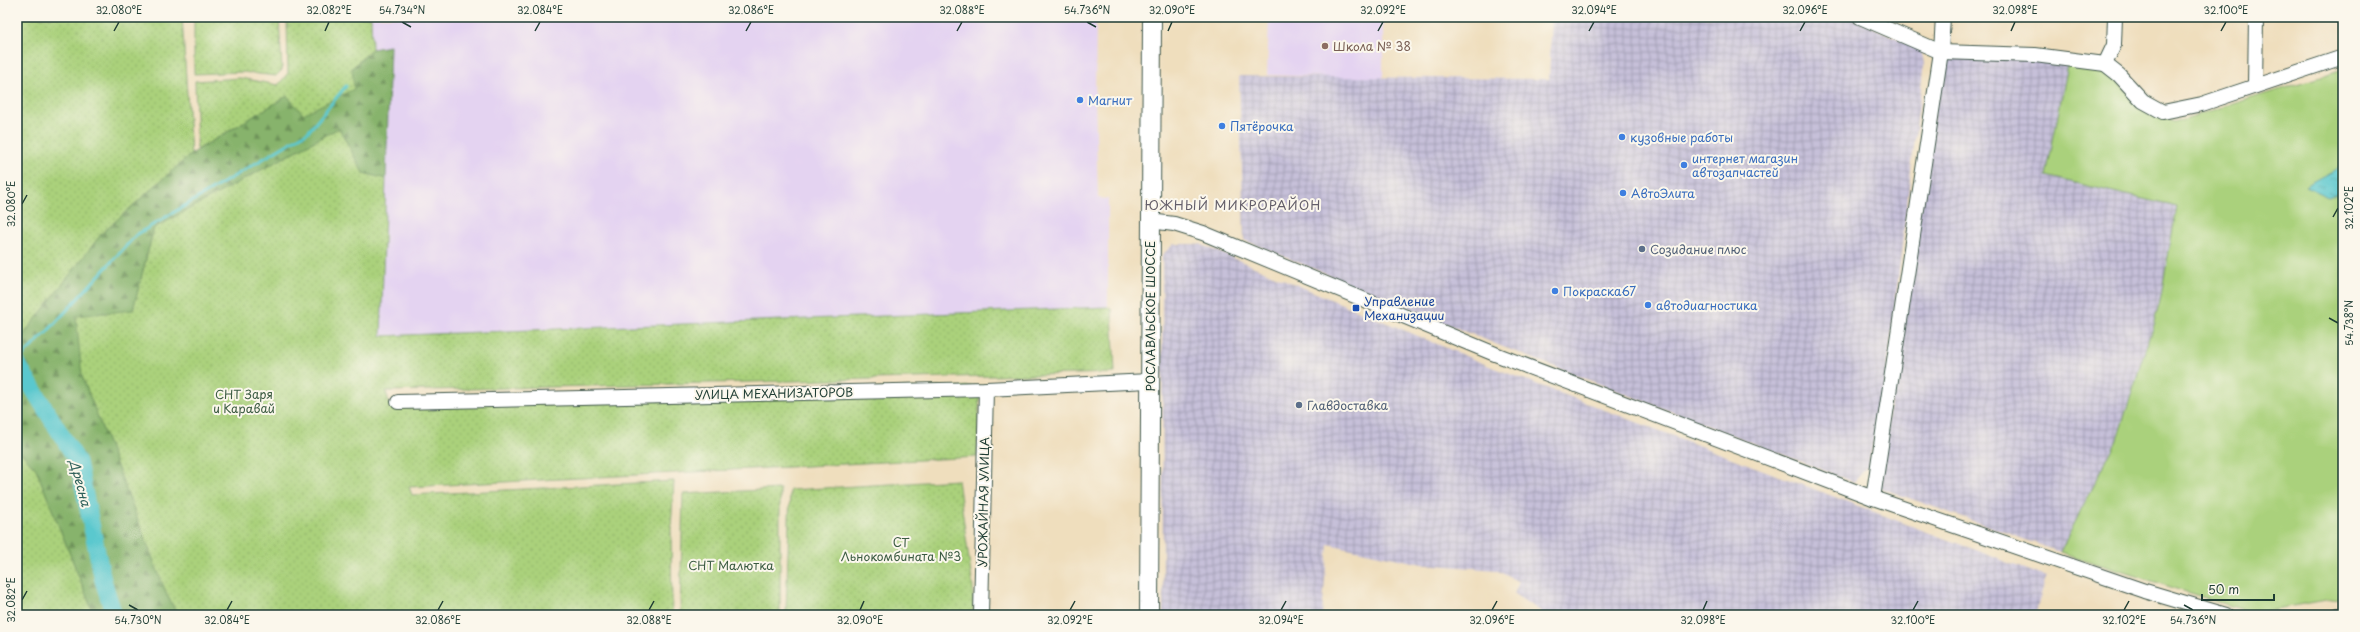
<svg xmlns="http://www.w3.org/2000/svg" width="2360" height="632" viewBox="0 0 2360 632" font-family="'Playpen Sans',sans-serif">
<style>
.built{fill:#e4d3f1}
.industrial{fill:url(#industrial-grid)}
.grass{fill:#aad17c;stroke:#648758}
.forest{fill:url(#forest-firs);stroke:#537850}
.garden{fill:url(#garden-dots);stroke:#648758}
.water{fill:url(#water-ripples);stroke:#3c8281}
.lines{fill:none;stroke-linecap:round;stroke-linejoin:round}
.stream{stroke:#5ac8ce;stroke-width:3}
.river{stroke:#5ac8ce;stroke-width:17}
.minor-casing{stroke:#3e5549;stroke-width:16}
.major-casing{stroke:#3e5549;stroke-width:20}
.minor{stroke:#fff;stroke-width:14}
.major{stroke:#fff;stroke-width:18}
.ticks{fill:none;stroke:#1f3d34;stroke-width:1.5}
.education-dot{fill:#8d6e63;stroke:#fbf7ec;stroke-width:1.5}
.shop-dot{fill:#3f7fe0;stroke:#fbf7ec;stroke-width:1.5}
.service-dot{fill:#5c6f8a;stroke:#fbf7ec;stroke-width:1.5}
.transit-dot{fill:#1a4fb4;stroke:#fbf7ec;stroke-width:1.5}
.labels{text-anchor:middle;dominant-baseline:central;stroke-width:4;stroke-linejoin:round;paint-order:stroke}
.education-label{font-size:12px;fill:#785e54;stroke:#fbf7ec;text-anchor:start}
.shop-label{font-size:12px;fill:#366cbe;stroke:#fbf7ec;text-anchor:start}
.service-label{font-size:12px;fill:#4e5e75;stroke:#fbf7ec;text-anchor:start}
.transit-label{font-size:12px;fill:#164399;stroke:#fbf7ec;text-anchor:start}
.street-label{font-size:12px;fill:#1f3d34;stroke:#fbf7ec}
.park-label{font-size:12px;fill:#3b5b42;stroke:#fbf7ec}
.neighbourhood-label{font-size:13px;letter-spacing:1px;fill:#645f6a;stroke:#fbf7ec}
.water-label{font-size:13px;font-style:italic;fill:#2e605a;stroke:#fbf7ec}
.neatline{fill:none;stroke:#1f3d34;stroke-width:1.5}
.ticks-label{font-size:10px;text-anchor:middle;fill:#1f3d34}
</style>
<defs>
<pattern id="industrial-grid" width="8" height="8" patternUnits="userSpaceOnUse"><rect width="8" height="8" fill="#c6c0d9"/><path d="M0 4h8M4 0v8" fill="none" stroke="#a09db1"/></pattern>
<pattern id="forest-firs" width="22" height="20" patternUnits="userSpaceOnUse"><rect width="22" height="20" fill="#87b36c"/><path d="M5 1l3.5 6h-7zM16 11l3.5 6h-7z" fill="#6e935a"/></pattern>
<pattern id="garden-dots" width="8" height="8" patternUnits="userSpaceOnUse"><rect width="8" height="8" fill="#aad17c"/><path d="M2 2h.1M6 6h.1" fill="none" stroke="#92b46c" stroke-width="1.8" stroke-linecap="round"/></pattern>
<pattern id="water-ripples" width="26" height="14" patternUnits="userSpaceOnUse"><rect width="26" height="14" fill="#5ac8ce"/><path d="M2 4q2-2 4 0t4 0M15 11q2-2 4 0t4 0" fill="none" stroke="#4aa4a8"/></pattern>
</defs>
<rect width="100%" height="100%" fill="#fbf7ec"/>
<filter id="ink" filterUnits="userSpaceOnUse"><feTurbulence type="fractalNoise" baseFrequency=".025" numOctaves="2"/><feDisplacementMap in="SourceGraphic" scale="8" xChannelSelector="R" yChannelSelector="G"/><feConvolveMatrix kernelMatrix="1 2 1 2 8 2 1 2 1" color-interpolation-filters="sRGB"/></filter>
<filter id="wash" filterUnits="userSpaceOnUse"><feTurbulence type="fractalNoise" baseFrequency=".012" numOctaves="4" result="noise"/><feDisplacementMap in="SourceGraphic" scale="16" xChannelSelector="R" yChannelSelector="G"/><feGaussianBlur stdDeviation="0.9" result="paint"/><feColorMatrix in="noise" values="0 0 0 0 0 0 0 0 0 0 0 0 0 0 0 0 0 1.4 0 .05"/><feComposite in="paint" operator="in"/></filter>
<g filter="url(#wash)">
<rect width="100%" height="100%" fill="#efdebd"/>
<!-- built -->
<g class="built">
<path d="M 371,17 L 1096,17 L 1095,99 L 1098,198 L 1108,199 L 1108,307 L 380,336 L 390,47 L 372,49 Z"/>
<path d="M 1269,17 L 1383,17 L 1383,79 L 1267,75 Z"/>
</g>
<!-- industrial -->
<g class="industrial">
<path d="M 1552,17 L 1850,17 L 1921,49 L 1924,63 L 1886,379 L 1868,466 L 1854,482 L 1498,345 L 1244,240 L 1239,76 L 1549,79 Z"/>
<path d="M 1943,50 L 2069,60 L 2046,176 L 2177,206 L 2159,306 L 2117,440 L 2060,552 L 1878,487 Z"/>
<path d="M 1174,244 L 1200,244 L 1494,368 L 2046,577 L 2035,615 L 1540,615 L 1542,612 L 1514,594 L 1519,582 L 1496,570 L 1422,564 L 1328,544 L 1322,615 L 1163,615 L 1162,255 Z"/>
</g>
<!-- grass -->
<path class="grass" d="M 2069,60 L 2111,70 L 2137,104 L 2174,122 L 2343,70 L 2343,597 L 2253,613 L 2060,552 L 2117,440 L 2159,306 L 2177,207 L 2046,176 Z"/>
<!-- forest -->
<path class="forest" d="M 390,46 L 386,179 L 363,173 L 339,128 L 154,228 L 133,310 L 82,376 L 167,595 L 178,615 L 94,615 L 36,469 L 17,448 L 17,337 L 21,338 L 102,233 L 191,154 L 287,96 L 352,68 L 372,49 Z"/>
<!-- garden -->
<g class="garden">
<path d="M 17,17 L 182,17 L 191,154 L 102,233 L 21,338 L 17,337 Z"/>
<path d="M 194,17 L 279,17 L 282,70 L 276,76 L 242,72 L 194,74 Z"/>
<path d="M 287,17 L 371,17 L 372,49 L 352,68 L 354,89 L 303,114 L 287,96 L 197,150 L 195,81 L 240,78 L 278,85 L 288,73 Z"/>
<path d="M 339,128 L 363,173 L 386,179 L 381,336 L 1108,307 L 1112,310 L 1115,373 L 386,391 L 389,404 L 980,386 L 977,457 L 409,487 L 412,495 L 674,481 L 671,529 L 672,615 L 178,615 L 167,595 L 82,376 L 76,316 L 133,310 L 154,228 Z"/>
<path d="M 17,448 L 36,469 L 94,615 L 17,615 Z"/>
<path d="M 958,480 L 973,588 L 973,615 L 786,615 L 790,490 Z"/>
<path d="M 780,489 L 780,615 L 680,615 L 683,494 Z"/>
</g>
<!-- water -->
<path class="water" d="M 2343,166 L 2343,191 L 2329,197 L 2305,186 Z"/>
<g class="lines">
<!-- stream -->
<path class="stream" d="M 17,361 L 47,332 L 136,235 L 308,132 L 346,86"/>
<!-- river -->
<path class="river" d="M 17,363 L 78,462 L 103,580 L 114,615"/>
</g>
</g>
<g filter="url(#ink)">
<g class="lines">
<!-- minor casing -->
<g class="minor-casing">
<g id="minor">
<path d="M 1860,17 L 1941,52 L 2035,55 L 2105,64 L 2114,45 L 2115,17"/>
<path d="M 2105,64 L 2119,75 L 2143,101 L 2163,112 L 2202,104 L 2343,57"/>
<path d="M 2255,86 L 2256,17"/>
<path d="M 1150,221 L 1174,224 L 1203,233 L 1495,354 L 1873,498 L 2145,591 L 2226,615"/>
<path d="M 398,402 L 986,389 L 1149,381"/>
<path d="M 1873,498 L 1941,52 L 1943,17"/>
<path d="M 981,615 L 986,389"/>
<path d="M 2339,615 L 2343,615"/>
</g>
</g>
<!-- major casing -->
<g class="major-casing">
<path id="major" d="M 1149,615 L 1152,17"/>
</g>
<!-- minor -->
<use href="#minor" class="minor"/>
<!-- major -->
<use href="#major" class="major"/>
</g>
</g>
<!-- ticks -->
<path class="ticks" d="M 402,22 L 411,27M 1087,22 L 1096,27M 114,31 L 119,22M 325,31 L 329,22M 535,31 L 540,22M 746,31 L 751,22M 957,31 L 962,22M 1168,31 L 1172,22M 1378,31 L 1383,22M 1589,31 L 1594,22M 1800,31 L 1805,22M 2011,31 L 2015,22M 2221,31 L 2226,22M 22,204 L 27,195M 2333,217 L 2338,208M 2329,318 L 2338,323M 22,600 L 27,591M 129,605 L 138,610M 2184,605 L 2193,610M 227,610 L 232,601M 438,610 L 443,601M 649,610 L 654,601M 860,610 L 864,601M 1070,610 L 1075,601M 1281,610 L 1286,601M 1492,610 L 1497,601M 1703,610 L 1707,601M 1913,610 L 1918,601M 2124,610 L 2129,601"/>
<!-- markers -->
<circle class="education-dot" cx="1325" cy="46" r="4"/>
<g class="shop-dot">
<circle cx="1080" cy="100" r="4"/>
<circle cx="1222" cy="126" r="4"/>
<circle cx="1622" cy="137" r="4"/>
<circle cx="1684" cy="165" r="4"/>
<circle cx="1623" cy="193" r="4"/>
<circle cx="1555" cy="291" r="4"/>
<circle cx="1648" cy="305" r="4"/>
</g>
<g class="service-dot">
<circle cx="1642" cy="249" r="4"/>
<circle cx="1299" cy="405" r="4"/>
</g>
<rect class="transit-dot" x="1352" y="304" width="8" height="8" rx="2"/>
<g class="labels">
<!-- education labels -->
<g class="education-label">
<text x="1333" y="46">Школа № 38</text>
</g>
<!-- shop labels -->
<g class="shop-label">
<text x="1088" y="100">Магнит</text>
<text x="1230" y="126">Пятёрочка</text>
<text x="1630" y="137">кузовные работы</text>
<text x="1692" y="158">интернет магазин<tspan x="1692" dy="14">автозапчастей</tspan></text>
<text x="1631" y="193">АвтоЭлита</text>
<text x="1563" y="291">Покраска67</text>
<text x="1656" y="305">автодиагностика</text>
</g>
<!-- service labels -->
<g class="service-label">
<text x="1650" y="249">Созидание плюс</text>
<text x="1307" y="405">Главдоставка</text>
</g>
<!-- transit labels -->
<g class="transit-label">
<text x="1364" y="301">Управление<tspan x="1364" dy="14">Механизации</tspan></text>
</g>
<!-- street labels -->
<g class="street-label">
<text transform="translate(1150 316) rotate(-90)">РОСЛАВЛЬСКОЕ ШОССЕ</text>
<text transform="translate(774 393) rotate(-1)">УЛИЦА МЕХАНИЗАТОРОВ</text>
<text transform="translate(983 502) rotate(-89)">УРОЖАЙНАЯ УЛИЦА</text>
</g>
<!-- park labels -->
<g class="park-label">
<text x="244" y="394">СНТ Заря<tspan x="244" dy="14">и Каравай</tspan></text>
<text x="901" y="542">СТ<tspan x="901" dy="14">Льнокомбината №3</tspan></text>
<text x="731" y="565">СНТ Малютка</text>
</g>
<!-- neighbourhood labels -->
<g class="neighbourhood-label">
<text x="1233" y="204">ЮЖНЫЙ МИКРОРАЙОН</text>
</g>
<!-- water labels -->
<g class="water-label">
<text transform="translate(81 483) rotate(75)">Дресна</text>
</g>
</g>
<!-- margin -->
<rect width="2360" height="632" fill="none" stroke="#fbf7ec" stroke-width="44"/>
<!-- scale -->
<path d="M2202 594v6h72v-6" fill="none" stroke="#1f3d34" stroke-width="2"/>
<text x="2208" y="594" font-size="12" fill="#1f3d34" stroke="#fbf7ec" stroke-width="3" paint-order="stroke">50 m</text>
<rect x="22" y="22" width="2316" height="588" class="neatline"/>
<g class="ticks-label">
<text x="119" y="14">32.080°E</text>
<text x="329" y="14">32.082°E</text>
<text x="402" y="14">54.734°N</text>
<text x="540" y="14">32.084°E</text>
<text x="751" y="14">32.086°E</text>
<text x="962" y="14">32.088°E</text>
<text x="1087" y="14">54.736°N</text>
<text x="1172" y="14">32.090°E</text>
<text x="1383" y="14">32.092°E</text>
<text x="1594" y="14">32.094°E</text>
<text x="1805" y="14">32.096°E</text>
<text x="2015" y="14">32.098°E</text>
<text x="2226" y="14">32.100°E</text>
<text transform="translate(11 204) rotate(-90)" y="4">32.080°E</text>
<text transform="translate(2349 208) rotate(-90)" y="4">32.102°E</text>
<text transform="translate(2349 323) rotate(-90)" y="4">54.738°N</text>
<text transform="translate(11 600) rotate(-90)" y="4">32.082°E</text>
<text x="138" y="624">54.730°N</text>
<text x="227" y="624">32.084°E</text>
<text x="438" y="624">32.086°E</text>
<text x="649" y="624">32.088°E</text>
<text x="860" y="624">32.090°E</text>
<text x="1070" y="624">32.092°E</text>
<text x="1281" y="624">32.094°E</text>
<text x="1492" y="624">32.096°E</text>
<text x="1703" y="624">32.098°E</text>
<text x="1913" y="624">32.100°E</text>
<text x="2124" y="624">32.102°E</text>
<text x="2193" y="624">54.736°N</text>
</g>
</svg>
